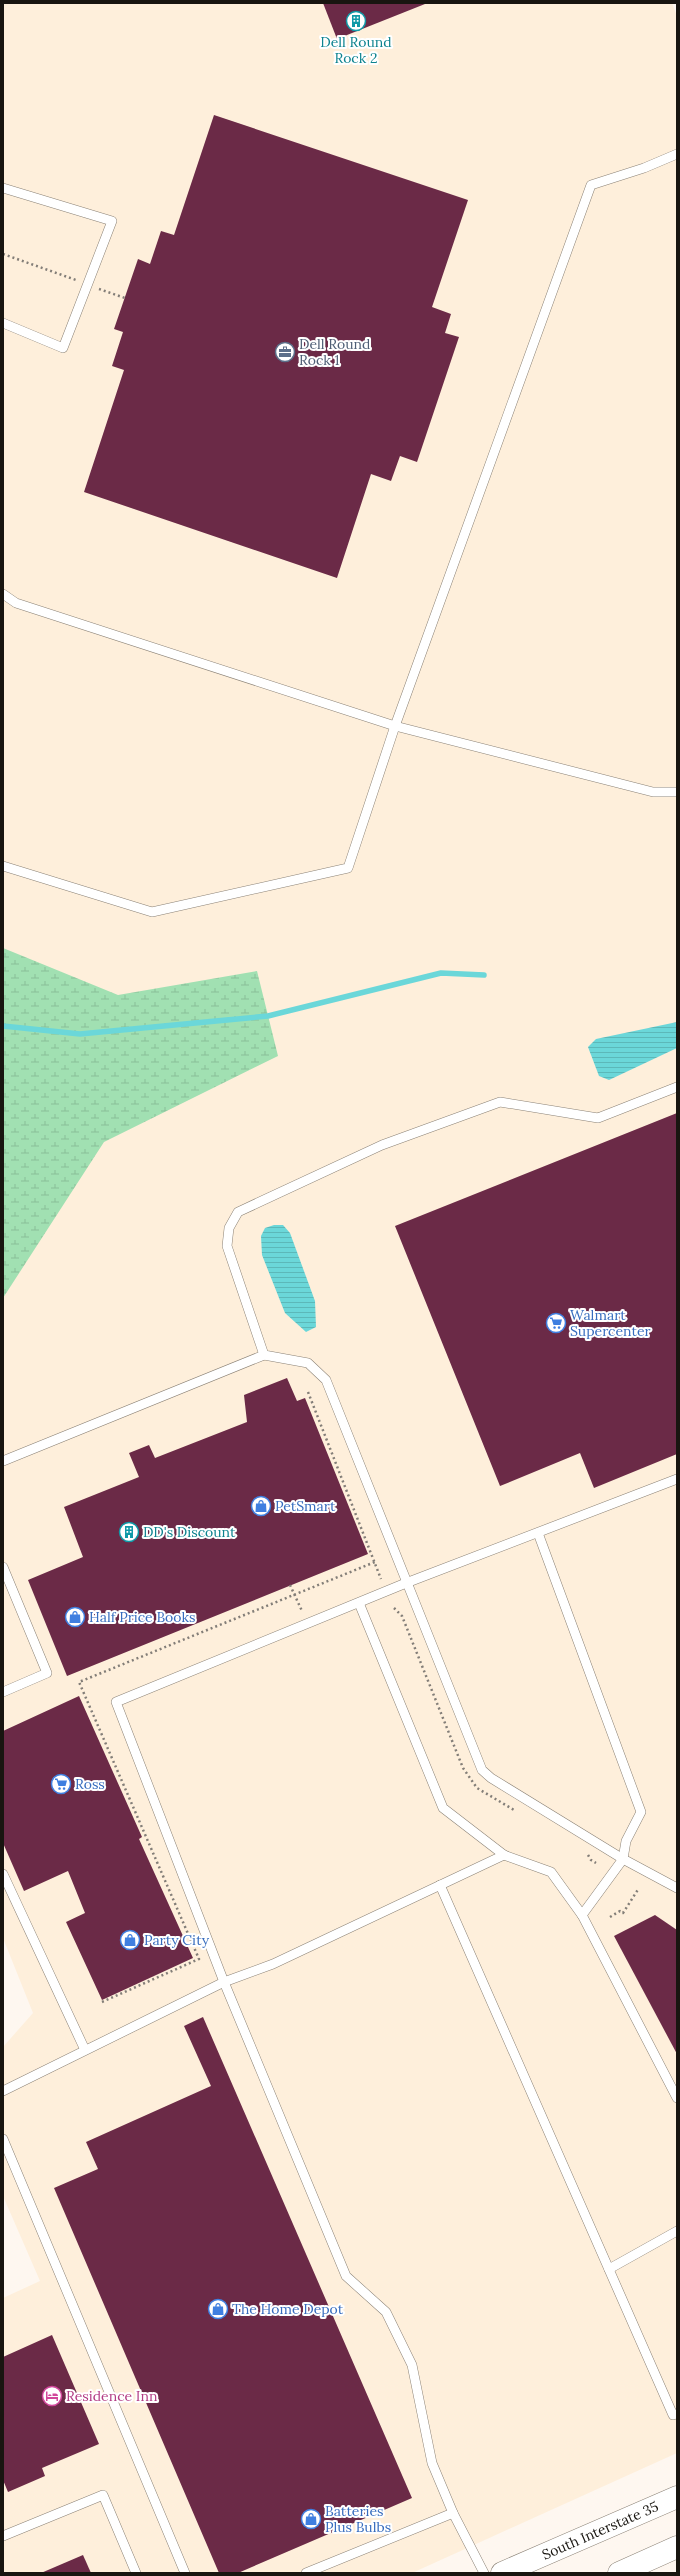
<svg xmlns="http://www.w3.org/2000/svg" width="680" height="2576" viewBox="0 0 680 2576" font-family="Lora,serif">
<style>
.built{fill:#feefdb}
.wetland{fill:url(#wetland-marsh)}
.water{fill:url(#water-rules)}
.lines{fill:none;stroke-linecap:round;stroke-linejoin:round}
.stream{stroke:#6bd7d9;stroke-width:5.5}
.building{fill:#6b2a47}
.service-casing{stroke:#8b8276;stroke-width:10}
.secondary-casing{stroke:#8b8276;stroke-width:23}
.motorway-casing{stroke:#8b8276;stroke-width:23}
.path{stroke:#837e78;stroke-width:2.5;stroke-dasharray:2 3;stroke-linecap:butt}
.service{stroke:#fff;stroke-width:9}
.secondary{stroke:#fff;stroke-width:22}
.motorway{stroke:#fff;stroke-width:22}
.labels{text-anchor:middle;dominant-baseline:central;stroke-width:4;stroke-linejoin:round;paint-order:stroke}
.culture-label{font-size:14px;fill:#0d838f;stroke:#fff}
.service-label{font-size:14px;fill:#4e5e75;stroke:#fff;text-anchor:start}
.shop-label{font-size:14px;fill:#366cbe;stroke:#fff;text-anchor:start}
.hotel-label{font-size:14px;fill:#b23c85;stroke:#fff;text-anchor:start}
.street-label{font-size:14px;fill:#181510;stroke:#fff}
</style>
<defs>
<pattern id="wetland-marsh" width="20" height="14" patternUnits="userSpaceOnUse"><rect width="20" height="14" fill="#a1e0b2"/><path d="M1 5h8M5 5V1M11 12h8M15 12V8" fill="none" stroke="#8abf98"/></pattern>
<pattern id="water-rules" width="6" height="5" patternUnits="userSpaceOnUse"><rect width="6" height="5" fill="#6bd7d9"/><path d="M0 2.5h6" fill="none" stroke="#5cb8b9"/></pattern>
</defs>
<rect width="100%" height="100%" fill="#fef7f0"/>
<!-- built -->
<path class="built" d="M 3,3 L 672,3 L 677,16 L 677,2453 L 412,2573 L 3,2573 L 3,2298 L 40,2281 L 3,2196 L 3,2047 L 33,2013 L 3,1938 Z"/>
<!-- wetland -->
<path class="wetland" d="M 3,948 L 118,995 L 257,971 L 278,1056 L 104,1142 L 3,1298 Z"/>
<!-- water -->
<g class="water">
<path d="M 677,1022 L 677,1048 L 609,1080 L 599,1076 L 588,1047 L 596,1039 Z"/>
<path d="M 274,1225 L 283,1225 L 290,1233 L 315,1301 L 316,1327 L 306,1332 L 285,1313 L 262,1255 L 261,1236 L 265,1228 Z"/>
</g>
<g class="lines">
<!-- stream -->
<path class="stream" d="M 3,1026 L 80,1034 L 268,1016 L 441,973 L 484,975"/>
</g>
<!-- building -->
<g class="building">
<path d="M 323,3 L 424,3 L 425,4 L 337,39 Z"/>
<path d="M 214,115 L 468,200 L 432,307 L 451,314 L 445,333 L 459,337 L 417,462 L 400,456 L 391,481 L 371,474 L 337,578 L 84,492 L 124,370 L 112,366 L 123,332 L 114,329 L 138,259 L 150,264 L 161,231 L 174,235 Z"/>
<path d="M 677,1113 L 677,1454 L 594,1488 L 580,1453 L 500,1486 L 395,1226 Z"/>
<path d="M 287,1378 L 297,1401 L 305,1398 L 368,1554 L 67,1676 L 28,1580 L 83,1557 L 64,1507 L 139,1477 L 129,1453 L 149,1445 L 155,1458 L 247,1422 L 244,1395 Z"/>
<path d="M 79,1696 L 142,1837 L 139,1839 L 193,1958 L 102,2000 L 66,1922 L 85,1913 L 68,1871 L 24,1891 L 3,1843 L 3,1731 Z"/>
<path d="M 655,1915 L 677,1930 L 677,2054 L 614,1936 Z"/>
<path d="M 203,2017 L 412,2498 L 238,2573 L 219,2573 L 54,2188 L 98,2169 L 86,2142 L 211,2086 L 184,2026 Z"/>
<path d="M 52,2335 L 99,2444 L 42,2468 L 45,2476 L 8,2492 L 3,2480 L 3,2357 Z"/>
<path d="M 83,2555 L 91,2573 L 41,2573 Z"/>
</g>
<g class="lines">
<!-- service casing -->
<g class="service-casing">
<g id="service">
<path d="M 3,188 L 112,221 L 63,348 L 3,323"/>
<path d="M 3,594 L 16,603 L 395,726 L 653,792 L 677,792"/>
<path d="M 3,866 L 152,912 L 348,868 L 395,726 L 591,185 L 644,168 L 677,154"/>
<path d="M 677,1087 L 598,1118 L 500,1102 L 382,1145 L 238,1212 L 229,1228 L 227,1246 L 264,1355 L 308,1363 L 326,1380 L 482,1770 L 491,1778 L 623,1859 L 677,1888"/>
<path d="M 3,1461 L 264,1355"/>
<path d="M 538,1533 L 641,1812 L 626,1841 L 623,1859 L 582,1915 L 677,2098"/>
<path d="M 3,1567 L 47,1673 L 3,1692"/>
<path d="M 359,1603 L 443,1808 L 504,1855 L 551,1872 L 582,1915"/>
<path d="M 3,1874 L 85,2050"/>
<path d="M 440,1885 L 673,2415 L 677,2414"/>
<path d="M 3,2091 L 224,1982 L 273,1964 L 504,1855"/>
<path d="M 3,2139 L 185,2573"/>
<path d="M 609,2269 L 677,2231"/>
<path d="M 3,2536 L 103,2495 L 136,2573"/>
<path d="M 306,2573 L 453,2513"/>
<path d="M 484,2573 L 453,2513 L 432,2463 L 412,2365 L 386,2312 L 346,2276 L 224,1982 L 116,1702 L 406,1583 L 677,1479"/>
</g>
</g>
<!-- secondary casing -->
<g class="secondary-casing">
<g id="secondary">
<path id="s1" d="M 502,2573 L 677,2497"/>
</g>
</g>
<!-- motorway casing -->
<g class="motorway-casing">
<path id="motorway" d="M 619,2573 L 677,2547"/>
</g>
<!-- path -->
<g class="path">
<path d="M 3,254 L 76,280"/>
<path d="M 99,289 L 125,298"/>
<path d="M 308,1392 L 381,1579"/>
<path d="M 290,1585 L 302,1611"/>
<path d="M 394,1608 L 402,1616 L 463,1768 L 477,1788 L 514,1810"/>
<path d="M 588,1855 L 591,1860 L 596,1863"/>
<path d="M 610,1917 L 620,1911 L 623,1913 L 639,1888"/>
<path d="M 102,2002 L 199,1959 L 79,1682 L 375,1562"/>
</g>
<!-- service -->
<use href="#service" class="service"/>
<!-- secondary -->
<use href="#secondary" class="secondary"/>
<!-- motorway -->
<use href="#motorway" class="motorway"/>
</g>
<!-- icons -->
<defs>
<g id="building-ring" transform="scale(1)"><circle r="9.5" fill="#fff" stroke="#0f9aa8" stroke-width="1.5"/><path d="M-4-6H4V6H1V3H-1V6H-4ZM-2.5-4.3h1.7v1.8h-1.7ZM.8-4.3h1.7v1.8H.8ZM-2.5-1h1.7V.8h-1.7ZM.8-1h1.7V.8H.8Z" fill="#0f9aa8"/></g>
<g id="office-ring" transform="scale(1)"><circle r="9.5" fill="#fff" stroke="#5c6f8a" stroke-width="1.5"/><path d="M-6-3h4V-5.5h4V-3h4V5H-6ZM-1-4.5V-3h2v-1.5ZM-6 0V1H6V0Z" fill="#5c6f8a"/></g>
<g id="supermarket-ring" transform="scale(1)"><circle r="9.5" fill="#fff" stroke="#3f7fe0" stroke-width="1.5"/><path d="M-6-5.5h2.5l.6 2H6L4.5 2H-2.5L-4.4-4H-6ZM-1.5 3.2a1.3 1.3 0 1 0 .1 0ZM3 3.2a1.3 1.3 0 1 0 .1 0Z" fill="#3f7fe0"/></g>
<g id="shop-ring" transform="scale(1)"><circle r="9.5" fill="#fff" stroke="#3f7fe0" stroke-width="1.5"/><path d="M-5-2.5h2.3a2.7 3.5 0 0 1 5.4 0H5L5.5 6h-11ZM-1.5-2.5h3a1.5 2.3 0 0 0-3 0Z" fill="#3f7fe0"/></g>
<g id="hotel-ring" transform="scale(1)"><circle r="9.5" fill="#fff" stroke="#d1479c" stroke-width="1.5"/><path d="M-6-4.5h1.5V1H6V5H4.5V3h-9V5H-6ZM-4 0a1.8 1.8 0 1 1 3.6 0ZM.5 0V-2.5h3Q6-2.5 6 0Z" fill="#d1479c"/></g>
</defs>
<g fill-rule="evenodd">
<use href="#building-ring" x="356" y="21"/>
<use href="#office-ring" x="285" y="352"/>
<use href="#supermarket-ring" x="556" y="1323"/>
<use href="#shop-ring" x="261" y="1506"/>
<use href="#building-ring" x="129" y="1532"/>
<use href="#shop-ring" x="75" y="1617"/>
<use href="#supermarket-ring" x="61" y="1784"/>
<use href="#shop-ring" x="130" y="1940"/>
<use href="#shop-ring" x="218" y="2309"/>
<use href="#hotel-ring" x="52" y="2396"/>
<use href="#shop-ring" x="311" y="2519"/>
</g>
<g class="labels">
<!-- culture labels -->
<g class="culture-label">
<text x="356" y="42">Dell Round<tspan x="356" dy="16">Rock 2</tspan></text>
<text x="143" y="1532" text-anchor="start">DD's Discount</text>
</g>
<!-- service labels -->
<g class="service-label">
<text x="299" y="344">Dell Round<tspan x="299" dy="16">Rock 1</tspan></text>
</g>
<!-- shop labels -->
<g class="shop-label">
<text x="570" y="1315">Walmart<tspan x="570" dy="16">Supercenter</tspan></text>
<text x="275" y="1506">PetSmart</text>
<text x="89" y="1617">Half Price Books</text>
<text x="75" y="1784">Ross</text>
<text x="144" y="1940">Party City</text>
<text x="232" y="2309">The Home Depot</text>
<text x="325" y="2511">Batteries<tspan x="325" dy="16">Plus Bulbs</tspan></text>
</g>
<!-- hotel labels -->
<g class="hotel-label">
<text x="66" y="2396">Residence Inn</text>
</g>
<!-- street labels -->
<g class="street-label">
<text stroke="none"><textPath href="#s1" startOffset="107">South Interstate 35</textPath></text>
</g>
</g>
<!-- border -->
<rect width="680" height="2576" fill="none" stroke="#181510" stroke-width="8"/>
</svg>
